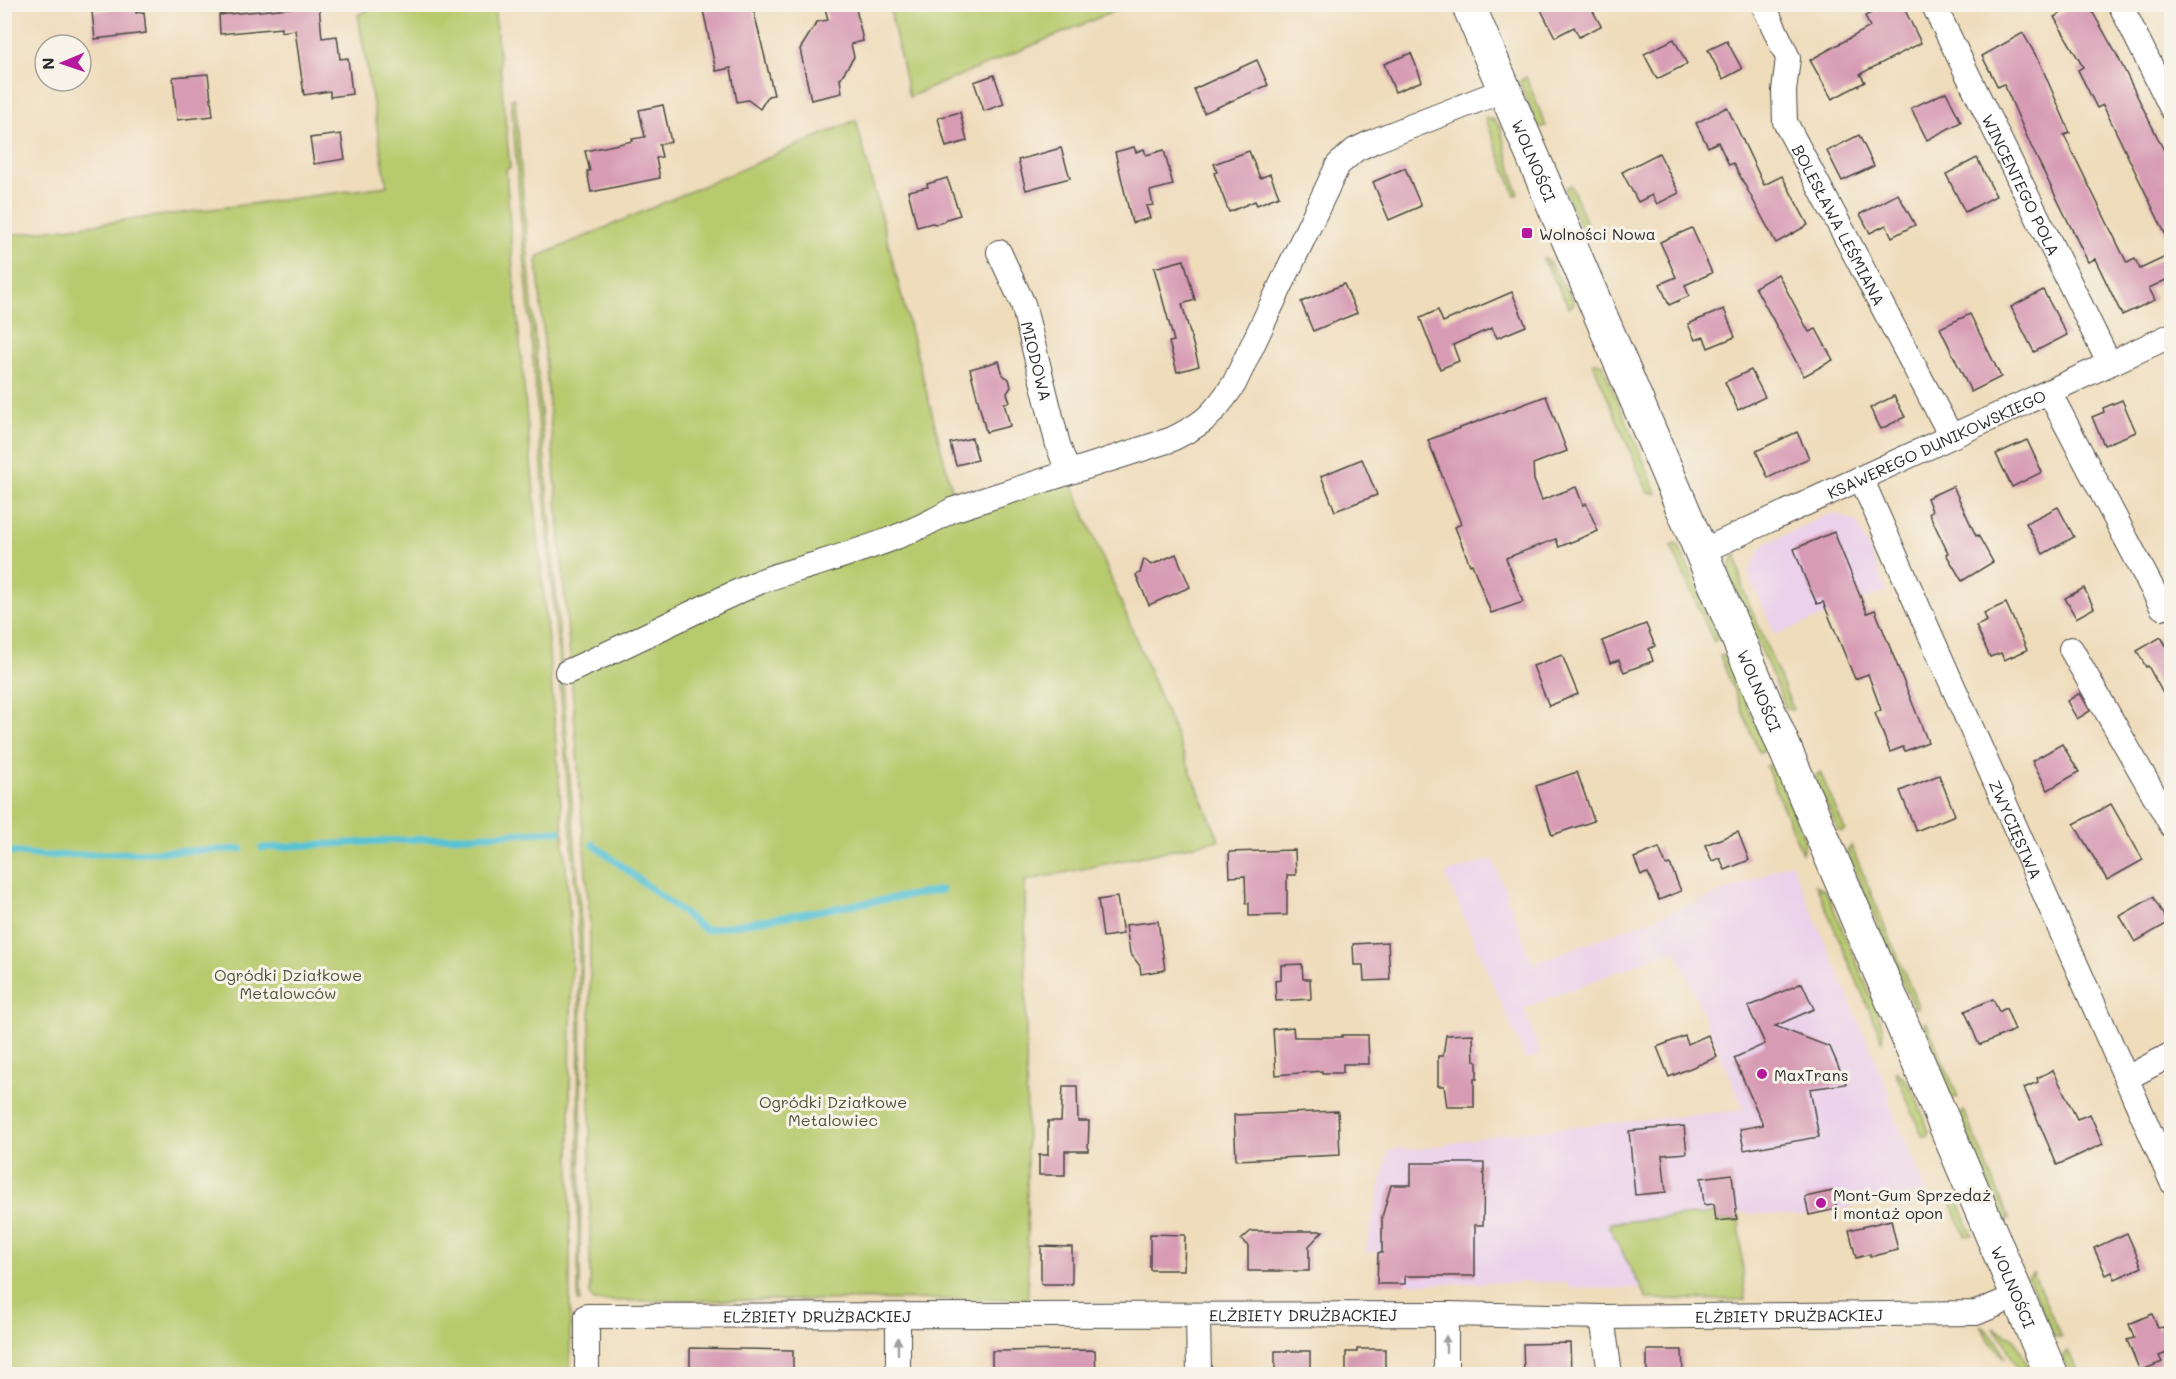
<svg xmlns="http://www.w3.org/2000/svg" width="2176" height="1379" viewBox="0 0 2176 1379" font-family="Mali,sans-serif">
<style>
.built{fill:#ebd1eb}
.green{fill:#b8ca6e;stroke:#727a4c;stroke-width:1.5}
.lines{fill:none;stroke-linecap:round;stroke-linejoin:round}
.stream{stroke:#59c3d4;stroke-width:7}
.building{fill:#d79bb4}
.street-casing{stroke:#484641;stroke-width:26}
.secondary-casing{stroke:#484641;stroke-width:35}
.street{stroke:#fff;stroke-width:24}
.secondary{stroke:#fff;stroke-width:33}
.oneway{fill:#a0a0a0}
.poi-dot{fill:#b5179e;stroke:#f7f3e8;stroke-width:2}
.labels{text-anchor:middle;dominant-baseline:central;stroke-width:6;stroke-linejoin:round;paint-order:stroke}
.street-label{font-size:16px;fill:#2b2b2b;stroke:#f7f3e8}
.poi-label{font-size:16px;fill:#2b2b2b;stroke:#f7f3e8;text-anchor:start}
.park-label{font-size:16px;fill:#4e533c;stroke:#f7f3e8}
</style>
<rect width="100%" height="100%" fill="#f7f3e8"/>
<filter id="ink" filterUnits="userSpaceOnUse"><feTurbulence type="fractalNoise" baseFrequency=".0167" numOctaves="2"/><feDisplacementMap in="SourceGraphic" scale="12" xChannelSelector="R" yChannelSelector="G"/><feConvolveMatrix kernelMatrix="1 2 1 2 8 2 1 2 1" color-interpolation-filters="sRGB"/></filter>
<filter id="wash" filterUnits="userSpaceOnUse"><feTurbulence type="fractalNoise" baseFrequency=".008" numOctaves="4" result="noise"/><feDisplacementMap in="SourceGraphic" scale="24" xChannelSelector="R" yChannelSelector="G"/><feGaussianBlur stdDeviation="1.35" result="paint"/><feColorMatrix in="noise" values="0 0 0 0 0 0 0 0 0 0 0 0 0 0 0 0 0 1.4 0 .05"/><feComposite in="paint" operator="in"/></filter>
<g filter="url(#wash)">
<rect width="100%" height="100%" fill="#efdcbb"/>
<!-- built -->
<g class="built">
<path d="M 1832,513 L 1857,522 L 1887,591 L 1775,635 L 1748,573 L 1764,544 Z"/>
<path d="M 1493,859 L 1533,964 L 1742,885 L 1791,862 L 1891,1097 L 1887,1099 L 1927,1191 L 1809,1216 L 1736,1213 L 1737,1219 L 1716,1221 L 1715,1214 L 1610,1223 L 1609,1227 L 1642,1288 L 1569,1288 L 1566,1282 L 1377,1284 L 1378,1253 L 1365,1252 L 1388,1152 L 1395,1149 L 1428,1148 L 1506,1133 L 1744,1110 L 1675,949 L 1524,1008 L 1541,1055 L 1526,1060 L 1445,874 Z"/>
</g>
<!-- green -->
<g class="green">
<path d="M 381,4 L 494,5 L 510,168 L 506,169 L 513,270 L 548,642 L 572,944 L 570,1081 L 570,1374 L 5,1374 L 5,236 L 387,186 L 358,15 Z"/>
<path d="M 889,5 L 889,4 L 1129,5 L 909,97 Z"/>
<path d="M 1526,77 L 1546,126 L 1542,127 L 1538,126 L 1520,83 L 1521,80 Z"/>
<path d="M 515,98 L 562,667 L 559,668 L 511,99 Z"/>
<path d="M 1485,117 L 1494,120 L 1500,127 L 1518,194 L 1515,195 Z"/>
<path d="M 856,120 L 954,498 L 1070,479 L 1219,840 L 1025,881 L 1028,1299 L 594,1301 L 590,1296 L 590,927 L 572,684 L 537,257 Z"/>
<path d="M 1571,185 L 1592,236 L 1585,237 L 1565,191 L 1567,187 Z"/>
<path d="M 1546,258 L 1574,301 L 1573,305 L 1569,307 L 1543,259 Z"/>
<path d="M 1597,362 L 1602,364 L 1657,493 L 1648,493 L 1593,363 Z"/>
<path d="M 1675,544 L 1679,546 L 1718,637 L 1714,642 L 1671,546 Z"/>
<path d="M 1736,552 L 1742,587 L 1793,709 L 1791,710 L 1786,708 L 1730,576 L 1730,567 Z"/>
<path d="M 1723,655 L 1726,657 L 1765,747 L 1763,751 L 1759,752 L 1720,656 Z"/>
<path d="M 563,683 L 582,936 L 580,1302 L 578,1302 L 579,940 L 560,684 Z"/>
<path d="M 1769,765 L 1773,766 L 1805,841 L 1802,853 L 1766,766 Z"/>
<path d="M 1820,772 L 1845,830 L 1842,832 L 1838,830 L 1815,777 Z"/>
<path d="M 1851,845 L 1919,1008 L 1917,1009 L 1913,1007 L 1847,851 Z"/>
<path d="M 1816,885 L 1824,890 L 1829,898 L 1879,1016 L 1883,1031 L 1882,1040 Z"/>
<path d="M 1926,1022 L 1958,1097 L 1955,1098 L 1951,1096 L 1922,1027 Z"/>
<path d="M 1895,1071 C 1914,1082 1921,1113 1929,1132 L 1927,1136 L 1923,1137 Z"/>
<path d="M 1964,1111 L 2009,1218 L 2009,1220 L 2004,1221 L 1960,1116 Z"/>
<path d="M 1955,1201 L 1959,1203 L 1972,1235 L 1965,1236 L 1951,1202 Z"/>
<path d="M 1715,1213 L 1716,1221 L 1739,1220 L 1745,1300 L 1647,1299 L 1609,1227 L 1610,1223 Z"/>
<path d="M 2033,1273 L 2061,1337 L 2054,1337 L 2028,1278 Z"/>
<path d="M 1981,1325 L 1997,1341 L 2006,1359 L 1987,1338 Z"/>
<path d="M 1993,1328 L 2014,1338 L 2032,1374 L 2019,1374 L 2003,1339 Z"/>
<path d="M 2068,1351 L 2079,1374 L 2070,1374 L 2062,1358 Z"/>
</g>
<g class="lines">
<!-- stream -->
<g class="stream">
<path d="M 593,844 L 705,930 L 942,890"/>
<path d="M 262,848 L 559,831"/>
<path d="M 4,851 L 43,856 L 241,849"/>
</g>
</g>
<g id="blocks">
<!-- building -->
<g class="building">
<path d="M 730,4 L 752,4 L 774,95 L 768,96 L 760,109 L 748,100 L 737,102 L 731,68 L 716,71 L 703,10 Z"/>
<path d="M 824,4 L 855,4 L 863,41 L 851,44 L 854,57 L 840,79 L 842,93 L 811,100 L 800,49 L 817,22 L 828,20 Z"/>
<path d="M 1538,4 L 1589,4 L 1601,26 L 1579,37 L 1574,27 L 1555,37 Z"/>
<path d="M 1890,4 L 1902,4 L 1921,43 L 1860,74 L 1865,82 L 1832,99 L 1810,60 L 1870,27 L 1865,16 Z"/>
<path d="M 2077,4 L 2088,4 L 2118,57 L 2172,167 L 2172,248 L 2103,105 L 2097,108 L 2078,70 L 2083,67 L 2054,17 Z"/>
<path d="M 135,5 L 136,13 L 144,12 L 146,33 L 95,39 L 92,12 Z"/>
<path d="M 319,5 L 322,38 L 337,36 L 340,59 L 348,58 L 352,94 L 330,97 L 330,91 L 304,95 L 295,30 L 281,32 L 281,28 L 220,34 L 219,15 Z"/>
<path d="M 2023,33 L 2040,63 L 2070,133 L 2064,135 L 2127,263 L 2135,259 L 2140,269 L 2172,254 L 2172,277 L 2149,288 L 2155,300 L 2122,315 L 2095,259 L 2088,262 L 2031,146 L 2004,84 L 1998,87 L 1982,56 Z"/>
<path d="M 1674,39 L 1687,64 L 1657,79 L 1644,54 Z"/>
<path d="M 1727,41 L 1742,69 L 1723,79 L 1708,50 Z"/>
<path d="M 1411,53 L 1422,81 L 1395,92 L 1384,64 Z"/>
<path d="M 1257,60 L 1268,85 L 1204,113 L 1194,89 Z"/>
<path d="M 208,74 L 213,116 L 177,120 L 173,77 Z"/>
<path d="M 994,75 L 1004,104 L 984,111 L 974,82 Z"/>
<path d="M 1946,92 L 1961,122 L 1927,140 L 1911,108 Z"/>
<path d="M 663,105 L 671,142 L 659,144 L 662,157 L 656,158 L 660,178 L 591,192 L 587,171 L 590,171 L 585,151 L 633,141 L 632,139 L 645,137 L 639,110 Z"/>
<path d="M 1727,107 L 1764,185 L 1782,176 L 1808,225 L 1776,243 L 1733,163 L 1729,165 L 1718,142 L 1708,147 L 1696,123 Z"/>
<path d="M 960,112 L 967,141 L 946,147 L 938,118 Z"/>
<path d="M 341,134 L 345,159 L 314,164 L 310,138 Z"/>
<path d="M 1859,135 L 1874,166 L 1842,181 L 1827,151 Z"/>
<path d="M 1134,147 L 1136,152 L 1144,149 L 1146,155 L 1164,150 L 1173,185 L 1150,191 L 1153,205 L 1146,206 L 1150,218 L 1132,223 L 1115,152 Z"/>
<path d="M 1061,148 L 1070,178 L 1026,190 L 1018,160 Z"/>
<path d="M 1249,151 L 1260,178 L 1270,174 L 1279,196 L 1257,205 L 1255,201 L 1229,212 L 1214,173 L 1217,172 L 1214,164 Z"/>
<path d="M 1659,153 L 1679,193 L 1657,204 L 1652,195 L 1638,202 L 1622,172 Z"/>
<path d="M 1977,158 L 1996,196 L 1965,212 L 1946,174 Z"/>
<path d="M 1405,168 L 1421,206 L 1389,220 L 1373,182 Z"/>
<path d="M 947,178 L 960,215 L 946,219 L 943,222 L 936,224 L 932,223 L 917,227 L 908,191 L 928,187 L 927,184 Z"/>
<path d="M 1898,194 L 1915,225 L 1892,237 L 1886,225 L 1870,233 L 1860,214 Z"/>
<path d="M 1692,228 L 1712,273 L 1685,285 L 1689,296 L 1669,305 L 1660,284 L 1676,277 L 1660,242 Z"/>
<path d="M 1184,260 L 1195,300 L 1182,304 L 1199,366 L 1177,372 L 1169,342 L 1174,341 L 1154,268 Z"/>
<path d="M 1778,274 L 1809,332 L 1816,329 L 1833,360 L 1804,376 L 1755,287 Z"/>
<path d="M 1344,284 L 1357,313 L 1313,331 L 1301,302 Z"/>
<path d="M 2043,290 L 2067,335 L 2034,352 L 2011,307 Z"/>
<path d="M 1512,292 L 1526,326 L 1497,338 L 1492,328 L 1453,345 L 1459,361 L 1440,369 L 1420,318 L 1438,310 L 1443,322 Z"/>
<path d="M 1724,309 L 1735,337 L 1708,348 L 1704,337 L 1695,340 L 1688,324 Z"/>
<path d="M 1970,314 L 2001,377 L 1971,392 L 1940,328 Z"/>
<path d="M 999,361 L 1003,375 L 1009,379 L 1011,387 L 1007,393 L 1010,402 L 1004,403 L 1010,426 L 986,432 L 970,369 Z"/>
<path d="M 1751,370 L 1765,397 L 1738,410 L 1725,382 Z"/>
<path d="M 1546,396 L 1567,451 L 1533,464 L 1534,480 L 1542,500 L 1576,487 L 1583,505 L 1586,503 L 1598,531 L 1559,547 L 1556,539 L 1506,558 L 1523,602 L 1491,613 L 1472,564 L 1470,565 L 1455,527 L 1461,524 L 1428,440 Z"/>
<path d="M 1894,396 L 1905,417 L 1881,429 L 1870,408 Z"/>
<path d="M 2122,400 L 2136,432 L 2104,445 L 2092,417 L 2104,412 L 2103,408 Z"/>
<path d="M 1797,432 L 1809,458 L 1768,478 L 1756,451 Z"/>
<path d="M 972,438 L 978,460 L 956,465 L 950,443 Z"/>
<path d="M 2027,440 L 2042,472 L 2012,487 L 1996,454 Z"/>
<path d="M 1362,459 L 1377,495 L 1335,511 L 1321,476 Z"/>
<path d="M 1953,486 L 1976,536 L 1978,535 L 1993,562 L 1962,581 L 1946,554 L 1948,553 L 1929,513 L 1932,511 L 1927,498 Z"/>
<path d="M 2058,507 L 2074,537 L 2043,554 L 2026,523 Z"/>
<path d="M 1834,532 L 1867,613 L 1875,610 L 1928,742 L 1905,751 L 1903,747 L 1890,752 L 1875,713 L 1881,710 L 1868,674 L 1855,679 L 1823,602 L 1817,604 L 1805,578 L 1794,549 Z"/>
<path d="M 1176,554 L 1190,587 L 1149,605 L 1136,575 L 1140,573 L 1144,559 L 1151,565 Z"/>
<path d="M 2084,588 L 2094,608 L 2076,618 L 2065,598 Z"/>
<path d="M 2006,603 L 2027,650 L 2004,660 L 2001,653 L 1990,657 L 1976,626 L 1987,621 L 1984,613 Z"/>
<path d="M 1646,624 L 1655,646 L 1649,649 L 1653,661 L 1624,672 L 1619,660 L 1610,663 L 1602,641 Z"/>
<path d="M 2161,637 L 2172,655 L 2172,710 L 2148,666 L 2146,667 L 2137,651 Z"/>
<path d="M 1562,655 L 1578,694 L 1549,706 L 1533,666 Z"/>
<path d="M 2080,693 L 2090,711 L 2077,719 L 2067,701 Z"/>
<path d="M 2062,744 L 2079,772 L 2048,790 L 2032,761 Z"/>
<path d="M 1577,772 L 1594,821 L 1552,835 L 1536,786 Z"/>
<path d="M 1939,775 L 1955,815 L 1916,831 L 1900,791 Z"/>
<path d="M 2111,804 L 2143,860 L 2107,880 L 2074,824 Z"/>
<path d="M 1738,832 L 1749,860 L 1725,870 L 1720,858 L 1712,861 L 1705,845 Z"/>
<path d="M 1659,848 L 1666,865 L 1670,864 L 1681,891 L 1659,900 L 1648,873 L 1641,875 L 1634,858 Z"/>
<path d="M 1295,850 L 1296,875 L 1287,875 L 1287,915 L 1249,916 L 1249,903 L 1246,904 L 1245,876 L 1230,877 L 1229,852 Z"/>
<path d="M 1117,897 L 1123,934 L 1103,937 L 1098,900 Z"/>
<path d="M 2153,897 L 2168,923 L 2135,942 L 2120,916 Z"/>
<path d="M 1158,921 L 1165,970 L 1141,974 L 1140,966 L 1130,953 L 1126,925 Z"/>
<path d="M 1388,942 L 1390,980 L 1364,981 L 1363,965 L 1354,965 L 1353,944 Z"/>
<path d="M 1302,964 L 1303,979 L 1310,979 L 1311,999 L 1276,1001 L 1275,981 L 1281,980 L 1281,965 Z"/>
<path d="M 1802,983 L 1814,1009 L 1775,1026 L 1830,1047 L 1846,1084 L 1810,1089 L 1819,1137 L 1744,1150 L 1740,1129 L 1763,1125 L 1734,1058 L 1765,1044 L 1748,1007 Z"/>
<path d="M 1993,999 L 1999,1012 L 2006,1008 L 2015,1030 L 1979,1045 L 1965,1011 Z"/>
<path d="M 1293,1027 L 1294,1037 L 1342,1037 L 1342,1035 L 1368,1035 L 1369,1064 L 1343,1064 L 1343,1073 L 1322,1073 L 1322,1071 L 1276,1075 L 1273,1029 Z"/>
<path d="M 1473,1034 L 1474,1061 L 1477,1062 L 1477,1079 L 1474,1079 L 1474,1107 L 1447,1107 L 1444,1086 L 1438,1086 L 1438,1056 L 1443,1056 L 1446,1035 Z"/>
<path d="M 1708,1035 L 1717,1057 L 1669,1077 L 1657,1047 L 1685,1036 L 1688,1044 Z"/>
<path d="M 2053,1070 L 2077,1119 L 2090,1114 L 2103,1144 L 2057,1165 L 2024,1088 L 2038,1082 L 2037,1078 Z"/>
<path d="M 1063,1086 L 1077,1086 L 1078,1121 L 1089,1121 L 1088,1151 L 1065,1151 L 1065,1175 L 1039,1175 L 1039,1155 L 1048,1155 L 1048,1121 L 1061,1121 Z"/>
<path d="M 1338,1111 L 1340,1155 L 1236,1160 L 1234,1115 Z"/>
<path d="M 1684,1126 L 1687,1153 L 1662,1155 L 1666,1192 L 1635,1195 L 1629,1131 Z"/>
<path d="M 1411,1163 L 1484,1163 L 1483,1225 L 1475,1225 L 1475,1276 L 1405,1276 L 1405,1284 L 1377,1284 L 1378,1253 L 1382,1253 L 1382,1217 L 1391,1185 L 1411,1185 Z"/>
<path d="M 1732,1174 L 1737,1219 L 1716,1221 L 1714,1204 L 1704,1205 L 1701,1178 Z"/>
<path d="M 1833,1191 L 1837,1209 L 1809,1215 L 1805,1197 Z"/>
<path d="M 1891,1220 L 1898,1250 L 1870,1257 L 1870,1254 L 1856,1258 L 1849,1230 Z"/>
<path d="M 1251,1231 L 1323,1231 L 1309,1246 L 1309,1271 L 1248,1271 L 1248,1246 L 1241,1240 Z"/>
<path d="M 2127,1233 L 2142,1267 L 2115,1279 L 2112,1272 L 2106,1275 L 2094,1248 Z"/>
<path d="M 1150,1234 L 1185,1235 L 1184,1270 L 1150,1270 Z"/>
<path d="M 1041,1246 L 1072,1247 L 1072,1284 L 1041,1284 Z"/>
<path d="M 2152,1314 L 2158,1328 L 2163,1327 L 2172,1351 L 2159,1356 L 2162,1362 L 2140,1371 L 2127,1340 L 2134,1338 L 2129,1324 Z"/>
<path d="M 1570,1343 L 1571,1374 L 1524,1374 L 1523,1344 Z"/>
<path d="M 690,1348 L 793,1350 L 793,1374 L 690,1374 Z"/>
<path d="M 1357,1349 L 1385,1349 L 1385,1374 L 1346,1374 L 1346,1352 L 1357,1352 Z"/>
<path d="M 1095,1350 L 1096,1374 L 992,1374 L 992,1351 Z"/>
<path d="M 1647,1350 L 1682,1350 L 1683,1372 L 1647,1374 Z"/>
<path d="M 1275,1351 L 1310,1351 L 1310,1374 L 1281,1374 L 1281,1370 L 1275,1370 Z"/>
</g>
</g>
</g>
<g filter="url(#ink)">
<use href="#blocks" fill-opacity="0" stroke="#484641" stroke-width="1.5"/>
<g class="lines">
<!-- street casing -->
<g class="street-casing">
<g id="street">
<path id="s1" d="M 1763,4 L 1788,58 L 1784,91 L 1785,122 L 1951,436"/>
<path id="s2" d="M 1933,4 L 2109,363"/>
<path d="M 2120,4 L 2172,109"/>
<path id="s3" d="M 999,252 L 1023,304 L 1058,445 L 1068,472"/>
<path d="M 2049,392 L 2162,607"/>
<path id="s4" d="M 1861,478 L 2172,1182"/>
<path id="s5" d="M 1700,552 L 2172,335"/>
<path d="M 2071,649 L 2172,826"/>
<path d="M 567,672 C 631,644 693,611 757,583 C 774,575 794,571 813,565 C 861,550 909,536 952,510 L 1170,440 C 1205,423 1212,416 1234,384 L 1338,165 L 1355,150 L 1374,141 L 1504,90"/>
<path d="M 2127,1078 L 2172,1054"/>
<path d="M 1446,1314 L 1446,1374"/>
<path d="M 1198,1315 L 1199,1374"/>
<path d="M 1602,1317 L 1610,1374"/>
<path id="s6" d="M 587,1374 L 587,1316 L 1446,1314 L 1602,1317 L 1976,1313 L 2017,1296"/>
<path d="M 898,1374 L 898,1317"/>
</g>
</g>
<!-- secondary casing -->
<g class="secondary-casing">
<g id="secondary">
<path id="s7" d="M 1468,4 L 2051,1374"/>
</g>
</g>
<!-- street -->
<use href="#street" class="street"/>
<!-- secondary -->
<use href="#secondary" class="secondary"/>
</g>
<!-- one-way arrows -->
<defs><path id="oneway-solid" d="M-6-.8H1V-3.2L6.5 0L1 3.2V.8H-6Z" transform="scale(1.5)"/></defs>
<g class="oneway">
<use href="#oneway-solid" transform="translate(1446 1344) rotate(-90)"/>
<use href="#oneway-solid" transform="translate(898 1346) rotate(-90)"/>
</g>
</g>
<!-- markers -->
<g class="poi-dot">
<rect x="1521" y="227" width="12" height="12" rx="3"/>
<circle cx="1762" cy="1074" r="6"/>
<circle cx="1821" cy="1203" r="6"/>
</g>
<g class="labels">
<!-- street labels -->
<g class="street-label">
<text stroke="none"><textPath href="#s7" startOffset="170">WOLNOŚCI</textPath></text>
<text stroke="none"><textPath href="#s2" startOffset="201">WINCENTEGO POLA</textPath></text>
<text stroke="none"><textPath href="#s1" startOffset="240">BOLESŁAWA LEŚMIANA</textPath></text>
<text stroke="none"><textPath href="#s3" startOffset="116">MIODOWA</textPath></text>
<text stroke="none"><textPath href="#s5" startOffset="260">KSAWEREGO DUNIKOWSKIEGO</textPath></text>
<text stroke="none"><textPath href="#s7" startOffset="746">WOLNOŚCI</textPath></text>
<text stroke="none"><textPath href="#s4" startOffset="384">ZWYCIĘSTWA</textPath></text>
<text stroke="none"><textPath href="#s7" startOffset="1394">WOLNOŚCI</textPath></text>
<text stroke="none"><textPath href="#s6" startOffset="774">ELŻBIETY DRUŻBACKIEJ</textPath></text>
<text stroke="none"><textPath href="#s6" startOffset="1260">ELŻBIETY DRUŻBACKIEJ</textPath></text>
<text stroke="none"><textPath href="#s6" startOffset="288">ELŻBIETY DRUŻBACKIEJ</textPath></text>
</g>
<!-- poi labels -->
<g class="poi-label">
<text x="1539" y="233">Wolności Nowa</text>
<text x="1774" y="1074">MaxTrans</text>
<text x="1833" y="1194">Mont-Gum Sprzedaż<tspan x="1833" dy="18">i montaż opon</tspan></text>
</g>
<!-- park labels -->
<g class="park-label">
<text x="288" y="974">Ogródki Działkowe<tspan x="288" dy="18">Metalowców</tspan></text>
<text x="833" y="1101">Ogródki Działkowe<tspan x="833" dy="18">Metalowiec</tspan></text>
</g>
</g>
<!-- margin -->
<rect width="2176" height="1379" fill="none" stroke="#f7f3e8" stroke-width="24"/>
<!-- north arrow -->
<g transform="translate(63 63) rotate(268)"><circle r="28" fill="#f7f3e8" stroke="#a5a39c" stroke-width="1.5"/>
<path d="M0-4.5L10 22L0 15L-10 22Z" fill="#b5179e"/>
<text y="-9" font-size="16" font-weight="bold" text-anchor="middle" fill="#2b2b2b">N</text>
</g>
</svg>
